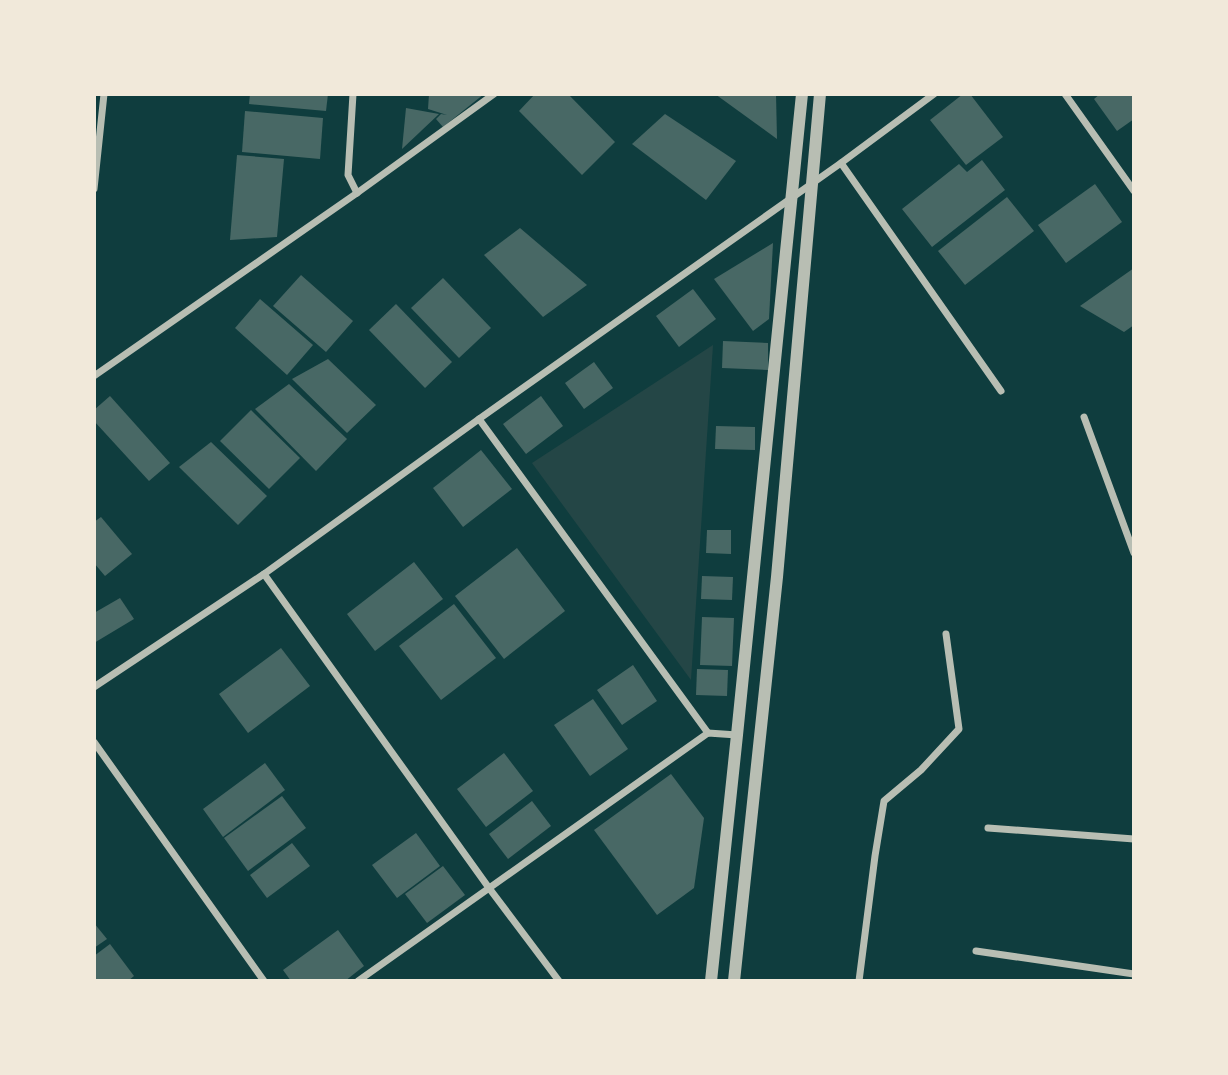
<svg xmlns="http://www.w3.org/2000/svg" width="1228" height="1075" viewBox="0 0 1228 1075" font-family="'Noto Sans',sans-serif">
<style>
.green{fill:#244646}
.building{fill:#486865}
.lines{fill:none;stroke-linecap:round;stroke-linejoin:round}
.minor{stroke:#b8beb3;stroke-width:7}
.tertiary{stroke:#b8beb3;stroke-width:12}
</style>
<rect width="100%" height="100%" fill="#0f3d3e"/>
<!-- green -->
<path class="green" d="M 713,345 L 691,680 L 532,463 Z"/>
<!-- building -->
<g class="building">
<path d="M 250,94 L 328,94 L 326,111 L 249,104 Z"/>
<path d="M 429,94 L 484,94 L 443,127 L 436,119 L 441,114 L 447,115 L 428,109 Z"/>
<path d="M 535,94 L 568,94 L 615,142 L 582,175 L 519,111 Z"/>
<path d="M 715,94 L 776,94 L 777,139 Z"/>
<path d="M 963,94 L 970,94 L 1003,137 L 966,165 L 930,120 Z"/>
<path d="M 1100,94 L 1134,94 L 1134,119 L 1117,131 L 1094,99 Z"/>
<path d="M 406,108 L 439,114 L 402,149 Z"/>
<path d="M 245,111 L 323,118 L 320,159 L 242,152 Z"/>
<path d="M 665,114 L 736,161 L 706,200 L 632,144 Z"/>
<path d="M 237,155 L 284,159 L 277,237 L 230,240 Z"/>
<path d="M 982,160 L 1005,190 L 932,247 L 902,209 L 959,164 L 967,172 Z"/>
<path d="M 1095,184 L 1122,222 L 1066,263 L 1038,225 Z"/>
<path d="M 1007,197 L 1034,231 L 965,285 L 938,251 Z"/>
<path d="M 520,228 L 587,285 L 543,317 L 484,255 Z"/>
<path d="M 773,243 L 769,319 L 753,331 L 714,279 Z"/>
<path d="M 1134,268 L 1134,325 L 1124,332 L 1080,306 Z"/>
<path d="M 301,275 L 353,321 L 326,352 L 273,306 Z"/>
<path d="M 443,278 L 491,328 L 459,358 L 411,308 Z"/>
<path d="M 693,289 L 716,319 L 679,347 L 656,316 Z"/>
<path d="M 260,299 L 313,345 L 287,375 L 235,328 Z"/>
<path d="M 396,304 L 452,362 L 425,388 L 369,330 Z"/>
<path d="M 723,341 L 768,343 L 768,370 L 722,368 Z"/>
<path d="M 328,359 L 376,405 L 347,433 L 292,379 Z"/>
<path d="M 594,362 L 613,388 L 584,409 L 565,383 Z"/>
<path d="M 289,384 L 347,439 L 316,471 L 255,409 Z"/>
<path d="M 110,396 L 170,463 L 149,481 L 94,421 L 94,410 Z"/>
<path d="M 541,396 L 563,426 L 526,454 L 503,424 Z"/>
<path d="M 251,410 L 300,458 L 269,489 L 220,441 Z"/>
<path d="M 716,426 L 755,427 L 755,450 L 715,449 Z"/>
<path d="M 211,442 L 267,496 L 238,525 L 179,467 Z"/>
<path d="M 481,450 L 512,489 L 463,527 L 433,488 Z"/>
<path d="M 101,517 L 132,554 L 105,576 L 94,563 L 94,522 Z"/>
<path d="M 707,530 L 731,530 L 731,554 L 706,553 Z"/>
<path d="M 517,548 L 565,611 L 504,659 L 455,596 Z"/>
<path d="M 414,562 L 443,599 L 375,651 L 347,614 Z"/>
<path d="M 702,576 L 733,577 L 732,600 L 701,599 Z"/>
<path d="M 120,598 L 134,619 L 94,643 L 94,613 Z"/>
<path d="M 454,604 L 496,658 L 441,700 L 399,646 Z"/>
<path d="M 702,617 L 734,618 L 732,666 L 700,665 Z"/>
<path d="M 281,648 L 310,686 L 248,733 L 219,694 Z"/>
<path d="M 633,665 L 657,701 L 622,725 L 597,690 Z"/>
<path d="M 697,669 L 728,670 L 727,696 L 696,695 Z"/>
<path d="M 593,699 L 628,749 L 590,776 L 554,725 Z"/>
<path d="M 504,753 L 533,791 L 486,827 L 457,789 Z"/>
<path d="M 265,763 L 285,790 L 223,837 L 203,809 Z"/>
<path d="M 671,774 L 704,818 L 694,888 L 657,915 L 594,830 Z"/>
<path d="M 282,796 L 306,828 L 248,871 L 224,838 Z"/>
<path d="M 532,801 L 551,826 L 508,859 L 489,834 Z"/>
<path d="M 416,833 L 440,866 L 397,898 L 372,865 Z"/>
<path d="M 292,843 L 310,866 L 267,898 L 250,875 Z"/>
<path d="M 443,866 L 465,895 L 427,923 L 405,894 Z"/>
<path d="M 94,923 L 107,939 L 94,948 Z"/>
<path d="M 338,930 L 364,966 L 345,981 L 291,981 L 283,970 Z"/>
<path d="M 110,944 L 134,976 L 128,981 L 94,981 L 94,956 Z"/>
</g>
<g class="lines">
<!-- minor -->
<g class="minor">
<path d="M 353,94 L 348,175 L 357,193"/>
<path d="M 1065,94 L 1134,191"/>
<path d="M 841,163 L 1001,391"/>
<path d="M 94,189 L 104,94"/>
<path d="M 94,376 L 357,193 L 494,94"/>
<path d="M 1084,417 L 1134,553"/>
<path d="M 479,419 L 708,733"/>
<path d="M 264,574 L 489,888 L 559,981"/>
<path d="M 94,687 L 264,574 L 479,419 L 841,163 L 934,94"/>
<path d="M 94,742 L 264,981"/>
<path d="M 988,828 L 1134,839"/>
<path d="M 976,951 L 1134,974"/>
<path d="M 358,981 L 708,733 L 737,735"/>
<path d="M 859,981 L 875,856 L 884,801 L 921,770 L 959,729 L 946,634"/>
</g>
<!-- tertiary -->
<g class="tertiary">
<path d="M 711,981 L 737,735 L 802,94"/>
<path d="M 734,981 L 777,577 L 820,94"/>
</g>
</g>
<!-- border -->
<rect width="1228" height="1075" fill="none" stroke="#f1e9da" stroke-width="192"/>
</svg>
